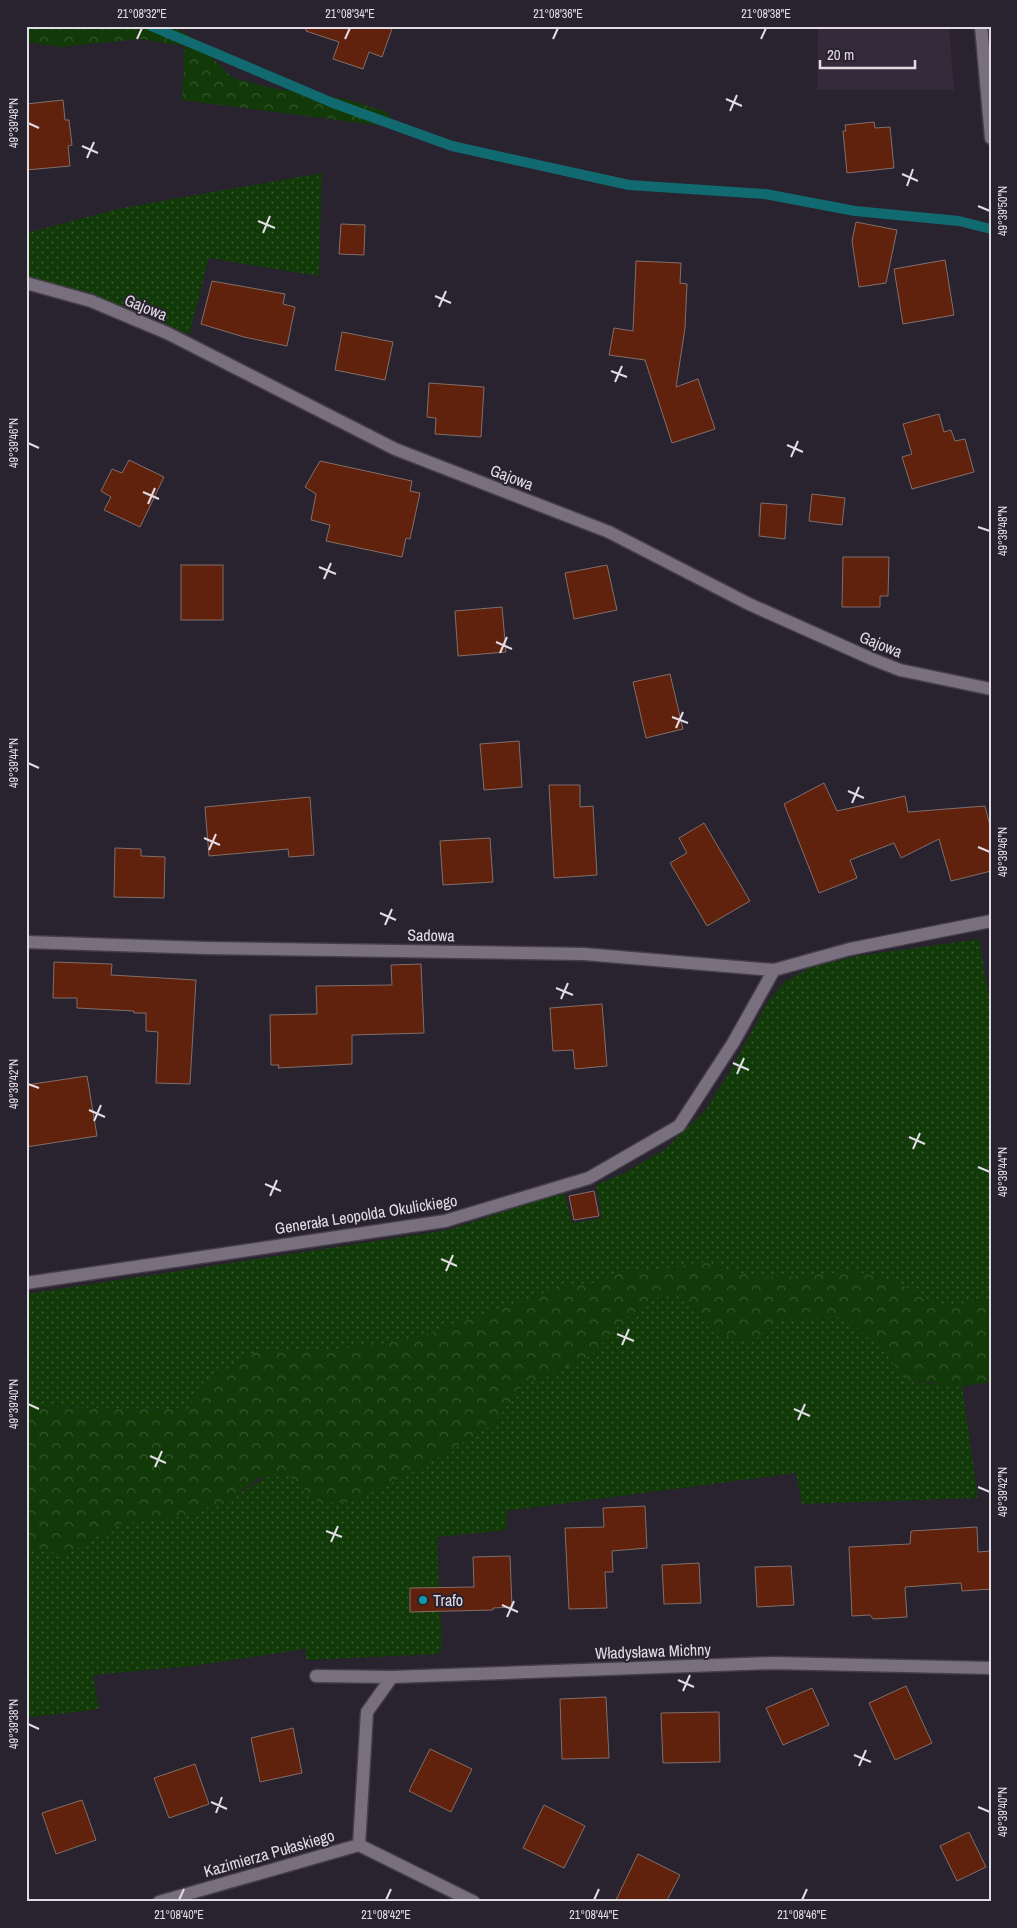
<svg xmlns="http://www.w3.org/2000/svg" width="1017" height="1928" viewBox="0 0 1017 1928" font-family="'Archivo Narrow',sans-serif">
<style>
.built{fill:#342a3c}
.grass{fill:url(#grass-dots)}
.forest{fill:url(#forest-crowns)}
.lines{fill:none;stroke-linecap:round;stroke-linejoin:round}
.stream{stroke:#116a70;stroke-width:10}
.building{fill:#60210d;stroke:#816f6a}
.minor-casing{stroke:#443e48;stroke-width:15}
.secondary-casing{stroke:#443e48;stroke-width:15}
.minor{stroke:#78707e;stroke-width:12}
.secondary{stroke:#78707e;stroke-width:12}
.ticks{fill:none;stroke:#e2dde5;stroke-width:2}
.culture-dot{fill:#0f9aa8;stroke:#29222f;stroke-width:2}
.labels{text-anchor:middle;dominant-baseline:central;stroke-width:4;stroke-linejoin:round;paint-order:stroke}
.street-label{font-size:16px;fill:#e2dde5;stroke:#29222f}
.poi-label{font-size:16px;fill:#e2dde5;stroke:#29222f;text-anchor:start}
.neatline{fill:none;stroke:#e2dde5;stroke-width:2}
.ticks-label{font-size:12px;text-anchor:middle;fill:#e2dde5}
</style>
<defs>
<pattern id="grass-dots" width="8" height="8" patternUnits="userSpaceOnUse" patternTransform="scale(1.25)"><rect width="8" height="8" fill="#123a08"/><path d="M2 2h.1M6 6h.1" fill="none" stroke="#34562c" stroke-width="1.8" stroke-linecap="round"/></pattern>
<pattern id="forest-crowns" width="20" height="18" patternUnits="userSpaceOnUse" patternTransform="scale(1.25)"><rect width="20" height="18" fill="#123a08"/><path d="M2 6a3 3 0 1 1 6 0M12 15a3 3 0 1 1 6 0" fill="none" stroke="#34562c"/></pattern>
</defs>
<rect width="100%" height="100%" fill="#29222f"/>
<!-- built -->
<path class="built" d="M 818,26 L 949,26 L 954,90 L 817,90 Z"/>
<!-- grass -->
<g class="grass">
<path d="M 322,173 L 319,276 L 209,258 L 189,335 L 146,314 L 26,275 L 26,233 L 122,208 Z"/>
<path d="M 979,939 L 991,1008 L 991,1301 L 980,1298 L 952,1307 L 925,1300 L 896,1281 L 843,1269 L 839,1273 L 763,1278 L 735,1272 L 706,1262 L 665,1269 L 622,1272 L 593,1283 L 564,1287 L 407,1341 L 328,1350 L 258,1351 L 203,1383 L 189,1409 L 26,1407 L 26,1294 L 448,1230 L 564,1192 L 572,1223 L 602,1218 L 596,1185 L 626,1172 L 664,1150 L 704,1112 L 729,1073 L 767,1003 L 784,982 L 810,968 L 857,956 Z"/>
<path d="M 677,1293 L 713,1332 L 752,1342 L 772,1325 L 783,1319 L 845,1317 L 885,1352 L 906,1381 L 962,1386 L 978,1498 L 802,1504 L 796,1473 L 507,1511 L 507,1530 L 437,1537 L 442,1650 L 439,1649 L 439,1654 L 306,1660 L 306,1649 L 192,1666 L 93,1675 L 99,1709 L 26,1718 L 26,1547 L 65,1555 L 119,1524 L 186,1516 L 234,1496 L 266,1477 L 287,1474 L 320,1503 L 352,1502 L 411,1473 L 492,1425 L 526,1382 L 540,1379 L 620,1324 L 649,1300 Z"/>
</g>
<!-- forest -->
<g class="forest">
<path d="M 26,26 L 171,26 L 187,34 L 233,78 L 277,89 L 349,100 L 387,112 L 391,118 L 384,126 L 182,100 L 185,46 L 140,39 L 61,47 L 26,42 Z"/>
<path d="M 706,1262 L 735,1272 L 763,1278 L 839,1273 L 843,1269 L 896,1281 L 925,1300 L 952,1307 L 980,1298 L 991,1301 L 991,1382 L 958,1387 L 932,1382 L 906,1381 L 885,1352 L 844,1317 L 783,1319 L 772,1325 L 752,1342 L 713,1332 L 677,1293 L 649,1300 L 620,1324 L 590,1356 L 540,1379 L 526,1382 L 492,1425 L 411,1473 L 352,1502 L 320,1503 L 287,1474 L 259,1478 L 234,1496 L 186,1516 L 119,1524 L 65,1555 L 26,1547 L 26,1407 L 189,1409 L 203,1383 L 258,1351 L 328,1350 L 407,1341 L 564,1287 L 593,1283 L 622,1272 L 665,1269 Z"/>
</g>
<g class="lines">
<!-- stream -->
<path class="stream" d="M 151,26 L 333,103 L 452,146 L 629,185 L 765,194 L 855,211 L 959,221 L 991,229"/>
</g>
<!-- building -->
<g class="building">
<path d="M 306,26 L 393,26 L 382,57 L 369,52 L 363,69 L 333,59 L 339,42 L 306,31 Z"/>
<path d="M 63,100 L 65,120 L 69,120 L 72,145 L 68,146 L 70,166 L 26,170 L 26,104 Z"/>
<path d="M 874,122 L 875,128 L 890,127 L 894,168 L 847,173 L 843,131 L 846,131 L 845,125 Z"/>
<path d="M 856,222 L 897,230 L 886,283 L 859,287 L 852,241 Z"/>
<path d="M 341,224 L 365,225 L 364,255 L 339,254 Z"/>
<path d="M 945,260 L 954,315 L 903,324 L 894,269 Z"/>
<path d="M 636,261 L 681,263 L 680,283 L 687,284 L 685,328 L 676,387 L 698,379 L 715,429 L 672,443 L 645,360 L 609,355 L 614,328 L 633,331 Z"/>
<path d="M 212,281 L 285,294 L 283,304 L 295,307 L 287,346 L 244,337 L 201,324 Z"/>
<path d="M 342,332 L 393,342 L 385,380 L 335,370 Z"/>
<path d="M 429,383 L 484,387 L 481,437 L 435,434 L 436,418 L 427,417 Z"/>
<path d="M 939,414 L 944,432 L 951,430 L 955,441 L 965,439 L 974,472 L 912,489 L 902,457 L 912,454 L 903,424 Z"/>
<path d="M 129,460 L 164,477 L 140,527 L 104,510 L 111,497 L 101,491 L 112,469 L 122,473 Z"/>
<path d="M 320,461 L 412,481 L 410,491 L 420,493 L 410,539 L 406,538 L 402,557 L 326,541 L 330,525 L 311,520 L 316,494 L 305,487 Z"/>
<path d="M 812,494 L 845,498 L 842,525 L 809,521 Z"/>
<path d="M 761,503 L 787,505 L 785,539 L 759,536 Z"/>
<path d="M 843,557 L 889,557 L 888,596 L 880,596 L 880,607 L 842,607 Z"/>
<rect x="181" y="565" width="42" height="55"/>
<path d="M 607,565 L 617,610 L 574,619 L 565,573 Z"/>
<path d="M 502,607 L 506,652 L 458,656 L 455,611 Z"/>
<path d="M 670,674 L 683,729 L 646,738 L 633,682 Z"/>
<path d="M 519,741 L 522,787 L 484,790 L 480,744 Z"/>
<path d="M 824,783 L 837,811 L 905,796 L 908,812 L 985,806 L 991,830 L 991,871 L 951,881 L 939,839 L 901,858 L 894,843 L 850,860 L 857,878 L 819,893 L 784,804 Z"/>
<path d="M 549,785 L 580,785 L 580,807 L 593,806 L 597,875 L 554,878 Z"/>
<path d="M 310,797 L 314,855 L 289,857 L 288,849 L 209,856 L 205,807 Z"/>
<path d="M 704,823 L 750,901 L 707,926 L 670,863 L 687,853 L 679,838 Z"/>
<path d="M 490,838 L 493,882 L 443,885 L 440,841 Z"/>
<path d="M 115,848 L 141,849 L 141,856 L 165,857 L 164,898 L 114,897 Z"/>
<path d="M 54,962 L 112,964 L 111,975 L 196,980 L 190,1084 L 156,1083 L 158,1032 L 146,1031 L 146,1013 L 134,1013 L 134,1011 L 77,1008 L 77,998 L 53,998 Z"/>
<path d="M 421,964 L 424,1033 L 352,1035 L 352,1064 L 278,1068 L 279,1065 L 271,1065 L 270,1015 L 317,1014 L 316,986 L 392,985 L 391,965 Z"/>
<path d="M 602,1004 L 607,1066 L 575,1069 L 573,1050 L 553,1051 L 550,1008 Z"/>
<path d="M 87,1076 L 97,1136 L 26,1147 L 26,1085 Z"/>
<path d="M 594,1191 L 599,1216 L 574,1220 L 569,1196 Z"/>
<path d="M 645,1506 L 647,1548 L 612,1551 L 613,1572 L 605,1572 L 607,1608 L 569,1609 L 565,1528 L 604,1527 L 603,1508 Z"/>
<path d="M 977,1527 L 978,1552 L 991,1551 L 991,1589 L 962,1591 L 961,1583 L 905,1587 L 907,1617 L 873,1619 L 870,1615 L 852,1616 L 849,1547 L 910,1544 L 911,1531 Z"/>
<path d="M 510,1556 L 512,1607 L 493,1608 L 493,1610 L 410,1612 L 410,1588 L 474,1587 L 473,1557 Z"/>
<path d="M 699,1563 L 701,1603 L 664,1604 L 662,1565 Z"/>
<path d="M 791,1566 L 794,1605 L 757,1607 L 755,1567 Z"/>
<path d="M 906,1686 L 932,1743 L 895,1760 L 869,1703 Z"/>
<path d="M 812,1688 L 829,1725 L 783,1745 L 766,1708 Z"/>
<path d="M 606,1697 L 609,1758 L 562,1759 L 560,1699 Z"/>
<path d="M 719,1712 L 720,1762 L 663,1763 L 661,1713 Z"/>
<path d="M 293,1728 L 302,1773 L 260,1782 L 251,1738 Z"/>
<path d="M 430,1749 L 472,1769 L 451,1812 L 409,1791 Z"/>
<path d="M 195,1764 L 209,1804 L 169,1818 L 154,1778 Z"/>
<path d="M 82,1800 L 96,1840 L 56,1854 L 42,1813 Z"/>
<path d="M 544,1805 L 585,1826 L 564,1868 L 523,1848 Z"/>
<path d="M 969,1832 L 986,1867 L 957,1881 L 940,1846 Z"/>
<path d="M 638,1854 L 680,1875 L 666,1902 L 615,1902 Z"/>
</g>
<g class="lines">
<!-- minor casing -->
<g class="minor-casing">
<g id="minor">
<path d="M 26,283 L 91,301 L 167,333 L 395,449 L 609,532 L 749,604 L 872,659 L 900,670 L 991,689"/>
<path d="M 26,942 L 206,948 L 584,954 L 774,970"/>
<path d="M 26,1283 L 445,1221 L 589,1178 L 679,1126 L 733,1043 L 774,970 L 850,949 L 991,921"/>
<path d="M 316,1676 L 392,1677 L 773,1663 L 991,1668"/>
<path d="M 359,1845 L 367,1712 L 392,1677"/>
<path d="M 159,1902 L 359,1845 L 474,1902"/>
</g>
</g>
<!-- secondary casing -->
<g class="secondary-casing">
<path id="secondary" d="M 981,26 L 991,138"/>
</g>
<!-- minor -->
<use href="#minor" class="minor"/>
<!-- secondary -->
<use href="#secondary" class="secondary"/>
</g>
<!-- ticks -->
<path class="ticks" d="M 137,39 L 142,28M 345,39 L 350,28M 553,39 L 558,28M 761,39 L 766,28M 726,99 L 742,106M 730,111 L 737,95M 28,123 L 39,128M 82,146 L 98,153M 87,158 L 94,142M 902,174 L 918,181M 907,186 L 913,169M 978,206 L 990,211M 258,221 L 275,228M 263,233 L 270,216M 435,296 L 451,303M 439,307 L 446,291M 611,371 L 627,377M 615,382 L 622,366M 28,443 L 39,448M 787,445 L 803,452M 791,457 L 798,441M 143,492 L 159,499M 148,504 L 155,488M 978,527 L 990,531M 319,567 L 336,574M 324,579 L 331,563M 496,642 L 512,649M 500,653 L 507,637M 672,717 L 688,723M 676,728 L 683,712M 28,763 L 39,768M 848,791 L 864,798M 852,803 L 859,787M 204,838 L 220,845M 978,847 L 990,852M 209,850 L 216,834M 380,913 L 396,920M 385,925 L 392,909M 556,988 L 573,995M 561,999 L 568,983M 733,1063 L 749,1070M 737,1074 L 744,1058M 28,1084 L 39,1088M 89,1110 L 105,1117M 94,1121 L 101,1105M 909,1137 L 925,1144M 913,1149 L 920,1133M 978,1167 L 990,1172M 265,1184 L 281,1191M 270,1196 L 277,1180M 441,1259 L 457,1266M 446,1271 L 453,1255M 617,1334 L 634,1341M 622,1345 L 629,1329M 28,1404 L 39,1409M 794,1409 L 810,1416M 798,1420 L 805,1404M 150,1456 L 166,1463M 155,1467 L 162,1451M 978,1487 L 990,1492M 326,1531 L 342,1537M 331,1542 L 338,1526M 502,1605 L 518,1612M 507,1617 L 514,1601M 678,1680 L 694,1687M 683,1691 L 690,1675M 28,1724 L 39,1729M 854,1755 L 871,1762M 859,1766 L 866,1750M 211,1802 L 227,1809M 978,1807 L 990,1812M 216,1813 L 222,1797M 179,1900 L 184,1889M 386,1900 L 391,1889M 594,1900 L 599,1889M 802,1900 L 807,1889"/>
<!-- markers -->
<circle class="culture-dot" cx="423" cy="1600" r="5"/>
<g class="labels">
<!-- street labels -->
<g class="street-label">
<text transform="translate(146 307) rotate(22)">Gajowa</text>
<text transform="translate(512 477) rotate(21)">Gajowa</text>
<text transform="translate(881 644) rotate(22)">Gajowa</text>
<text transform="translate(431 935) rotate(1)">Sadowa</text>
<text transform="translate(366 1214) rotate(-9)">Generała Leopolda Okulickiego</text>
<text transform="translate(653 1651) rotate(-2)">Władysława Michny</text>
<text transform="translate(269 1853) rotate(-16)">Kazimierza Pułaskiego</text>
</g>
<!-- poi labels -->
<g class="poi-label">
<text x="433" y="1600">Trafo</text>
</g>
</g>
<!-- border -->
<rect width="1017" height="1928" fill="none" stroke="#29222f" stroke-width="55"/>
<!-- scale -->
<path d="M820 60v8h95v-8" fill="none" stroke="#e2dde5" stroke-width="2.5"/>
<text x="827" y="60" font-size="15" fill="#e2dde5" stroke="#29222f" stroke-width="4" paint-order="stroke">20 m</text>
<rect x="28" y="28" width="962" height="1872" class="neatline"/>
<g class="ticks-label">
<text x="142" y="18">21°08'32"E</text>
<text x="350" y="18">21°08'34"E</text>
<text x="558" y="18">21°08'36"E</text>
<text x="766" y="18">21°08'38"E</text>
<text transform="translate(14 123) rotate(-90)" y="4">49°39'48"N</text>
<text transform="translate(1003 211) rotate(-90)" y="4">49°39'50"N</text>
<text transform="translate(14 443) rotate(-90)" y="4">49°39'46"N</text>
<text transform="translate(1003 531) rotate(-90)" y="4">49°39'48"N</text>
<text transform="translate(14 763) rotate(-90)" y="4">49°39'44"N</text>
<text transform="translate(1003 852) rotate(-90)" y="4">49°39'46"N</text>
<text transform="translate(14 1084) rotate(-90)" y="4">49°39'42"N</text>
<text transform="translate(1003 1172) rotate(-90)" y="4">49°39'44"N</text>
<text transform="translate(14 1404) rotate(-90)" y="4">49°39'40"N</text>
<text transform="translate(1003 1492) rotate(-90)" y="4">49°39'42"N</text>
<text transform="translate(14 1724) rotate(-90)" y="4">49°39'38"N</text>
<text transform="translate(1003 1812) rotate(-90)" y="4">49°39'40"N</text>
<text x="179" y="1919">21°08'40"E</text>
<text x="386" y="1919">21°08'42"E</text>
<text x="594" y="1919">21°08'44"E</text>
<text x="802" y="1919">21°08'46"E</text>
</g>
</svg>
